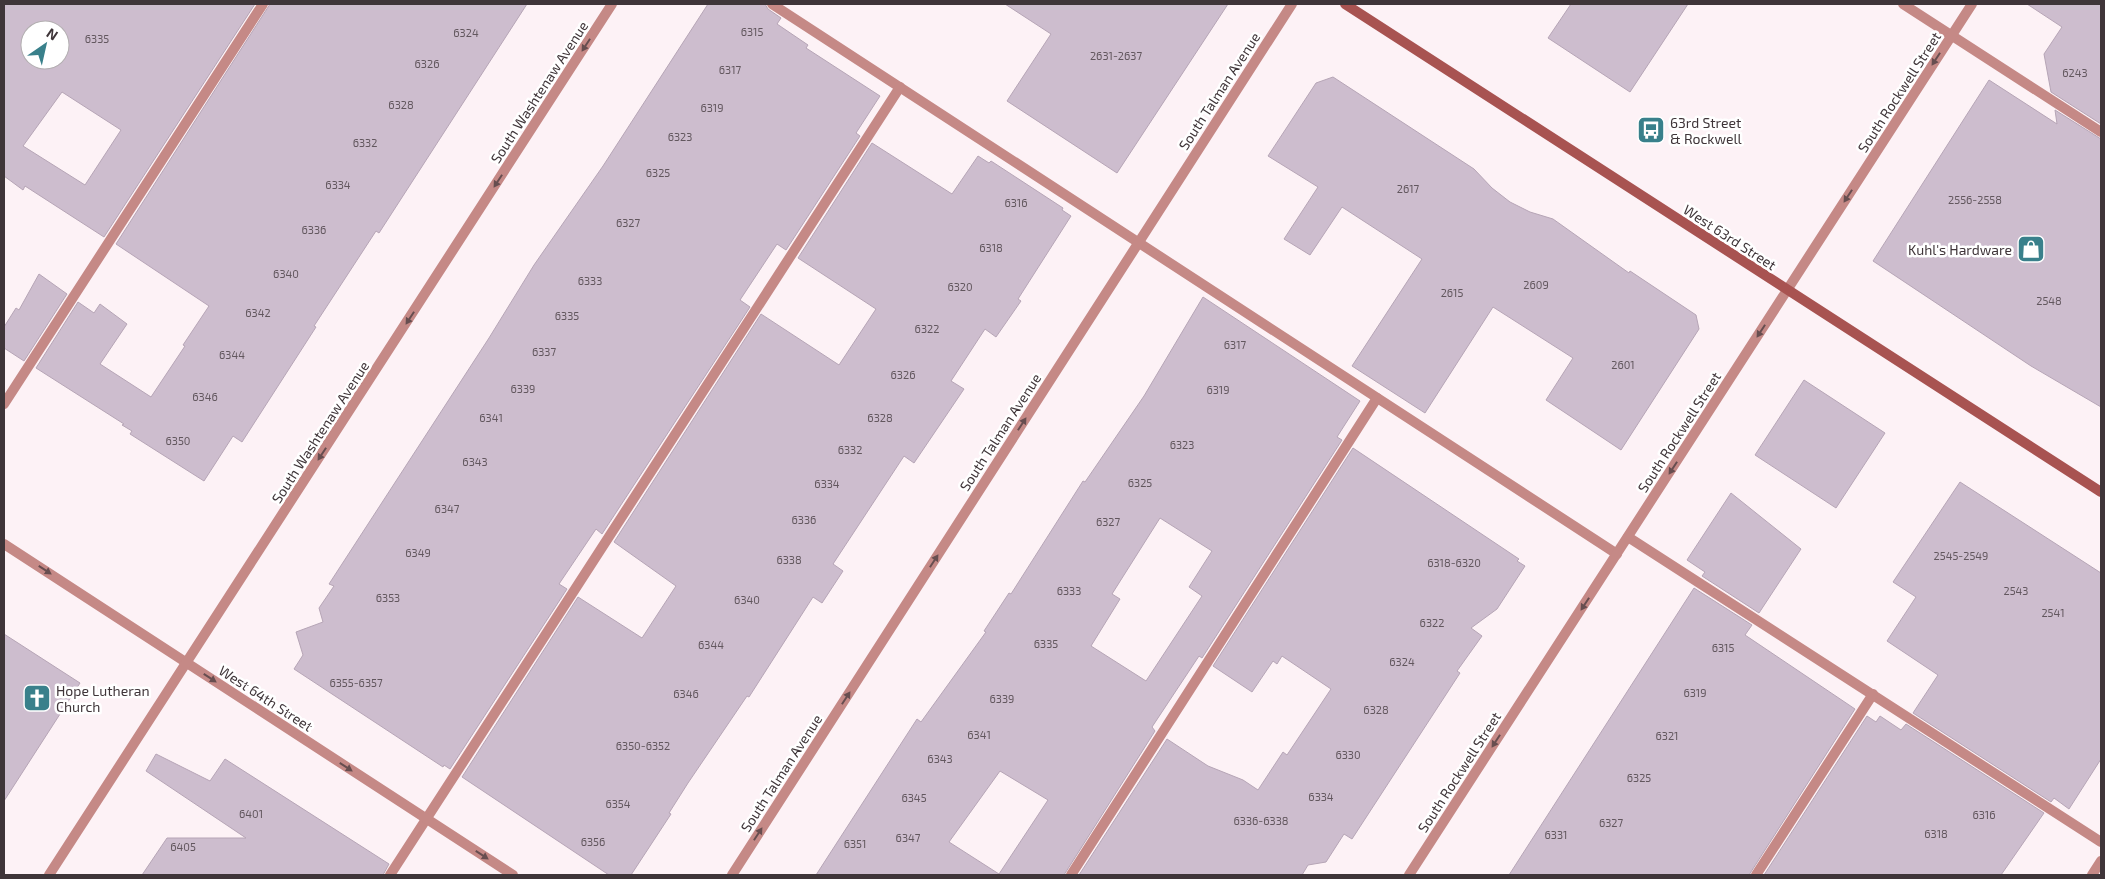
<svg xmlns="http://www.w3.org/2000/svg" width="2105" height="879" viewBox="0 0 2105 879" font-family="'Exo 2',sans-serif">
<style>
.building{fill:#cdbdce;stroke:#b6a5b6;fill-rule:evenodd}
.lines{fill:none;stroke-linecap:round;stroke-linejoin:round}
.lane{stroke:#c58986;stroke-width:10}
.street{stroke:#c58986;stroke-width:10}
.secondary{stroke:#a85351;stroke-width:10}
.oneway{fill:#674e50}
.labels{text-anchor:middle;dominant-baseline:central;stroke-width:5;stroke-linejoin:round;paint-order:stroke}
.number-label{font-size:11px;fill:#62575e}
.street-label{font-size:14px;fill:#3f3539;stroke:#fff}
.poi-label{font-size:14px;fill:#3f3539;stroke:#fff;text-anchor:start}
</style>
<rect width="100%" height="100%" fill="#fdf2f6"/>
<!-- building -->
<g class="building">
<path d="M 4,4 L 255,4 L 104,237 L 25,186 L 23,190 L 4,176 ZM 30,30 L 60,30 L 60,60 L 30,60 ZM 62,92 L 121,130 L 85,185 L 23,146 Z"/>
<path d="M 270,4 L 527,4 L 379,233 L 376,231 L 314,326 L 316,327 L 242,442 L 233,436 L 204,481 L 130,434 L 132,431 L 122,425 L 124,424 L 36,368 L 78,302 L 94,313 L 100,304 L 127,324 L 100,364 L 151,397 L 185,346 L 183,345 L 209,306 L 116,244 Z"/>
<path d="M 708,4 L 765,4 L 768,9 L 781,18 L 777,24 L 808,45 L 806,48 L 880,96 L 856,133 L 860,136 L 786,250 L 777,244 L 740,300 L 750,307 L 602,534 L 596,529 L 559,584 L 567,589 L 450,769 L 444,765 L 443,767 L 294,669 L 303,655 L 296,632 L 323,622 L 319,608 L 334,586 L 329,584 L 489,338 L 534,265 L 603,166 Z"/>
<path d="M 1005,4 L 1228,4 L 1117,173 L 1007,101 L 1051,34 Z"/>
<path d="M 1571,4 L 1688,4 L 1630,92 L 1548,38 Z"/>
<path d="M 2027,4 L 2101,4 L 2101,124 L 2051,92 L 2044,54 L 2062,27 Z"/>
<path d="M 1333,77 L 1474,169 L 1492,188 L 1510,202 L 1530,212 L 1553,219 L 1629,273 L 1630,271 L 1696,315 L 1699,329 L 1621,450 L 1546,400 L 1573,358 L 1493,307 L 1425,413 L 1352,366 L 1422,259 L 1342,207 L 1310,255 L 1284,239 L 1318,187 L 1268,156 L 1316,83 Z"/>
<path d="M 1989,80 L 2057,124 L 2055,110 L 2101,139 L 2101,407 L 2031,366 L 1873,261 Z"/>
<path d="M 872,143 L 952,194 L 978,156 L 989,163 L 991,161 L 1063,208 L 1062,210 L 1071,216 L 1018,299 L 1021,301 L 996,337 L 985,329 L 951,381 L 964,389 L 914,463 L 904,456 L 833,564 L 843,571 L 822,603 L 813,597 L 749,697 L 747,696 L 688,783 L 669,813 L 671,814 L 631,875 L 609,875 L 462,777 L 578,597 L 642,638 L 676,586 L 614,542 L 761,314 L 839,365 L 876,309 L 798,258 Z"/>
<path d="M 39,274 L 67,294 L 24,361 L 4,348 L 4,327 L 16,308 L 19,310 Z"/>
<path d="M 1203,297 L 1360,401 L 1337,437 L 1342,440 L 1202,658 L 1199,656 L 1152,727 L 1155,731 L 1064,875 L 816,875 L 917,719 L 921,722 L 986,632 L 984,631 L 1009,593 L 1011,594 L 1083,481 L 1085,482 L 1144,396 ZM 1160,518 L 1212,551 L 1189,587 L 1202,596 L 1146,681 L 1091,646 L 1120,599 L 1112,594 ZM 1000,771 L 1048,800 L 999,874 L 949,842 Z"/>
<path d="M 1804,380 L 1885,433 L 1836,508 L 1755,455 Z"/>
<path d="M 1353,448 L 1519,559 L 1517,561 L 1525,566 L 1497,609 L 1471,628 L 1482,636 L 1457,671 L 1460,673 L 1352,839 L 1344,834 L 1326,862 L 1308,865 L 1302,875 L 1079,875 L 1167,739 L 1208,766 L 1243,780 L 1258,790 L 1283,752 L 1287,755 L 1331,689 L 1282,656 L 1277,664 L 1273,661 L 1252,692 L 1213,666 Z"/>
<path d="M 1960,482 L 2101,573 L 2101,759 L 2069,809 L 2054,798 L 2051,802 L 1913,713 L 1938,675 L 1887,641 L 1916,597 L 1893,582 Z"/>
<path d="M 1731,493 L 1801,549 L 1759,613 L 1702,576 L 1705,572 L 1687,560 Z"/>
<path d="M 1694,588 L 1752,625 L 1745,635 L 1855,709 L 1749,875 L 1509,875 Z"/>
<path d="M 4,634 L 80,683 L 4,801 Z"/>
<path d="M 1867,716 L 1876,722 L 1880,716 L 1901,730 L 1906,724 L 2044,813 L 2001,875 L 1764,875 Z"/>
<path d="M 156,754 L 210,781 L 225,759 L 389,864 L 383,875 L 142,875 L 167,838 L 246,838 L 146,771 Z"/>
</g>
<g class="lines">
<!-- lane -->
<g class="lane">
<path d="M 772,4 L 1617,554"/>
<path d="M 1903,4 L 2101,132"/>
<path d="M 4,404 L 263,4"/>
<path d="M 1628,537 L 2101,842"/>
<path d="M 390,875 L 900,87"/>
<path d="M 1071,875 L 1377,398"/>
<path d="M 1756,875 L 1873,694"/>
</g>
<!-- street -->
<g class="street">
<path d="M 4,544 L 513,875"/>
<path d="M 49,875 L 612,4"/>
<path d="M 732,875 L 1292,4"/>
<path d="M 1409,875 L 1972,4"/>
<path d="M 2092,875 L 2101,861"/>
</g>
<!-- secondary -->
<path class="secondary" d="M 1345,4 L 2101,492"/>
</g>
<!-- one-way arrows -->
<defs><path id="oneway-solid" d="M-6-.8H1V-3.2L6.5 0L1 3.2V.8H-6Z" transform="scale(1.25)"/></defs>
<g class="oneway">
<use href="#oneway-solid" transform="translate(586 45) rotate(123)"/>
<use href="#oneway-solid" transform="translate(1936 59) rotate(123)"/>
<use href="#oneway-solid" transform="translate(498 181) rotate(123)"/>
<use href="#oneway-solid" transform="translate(1848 196) rotate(123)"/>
<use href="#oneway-solid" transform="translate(410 318) rotate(123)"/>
<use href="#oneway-solid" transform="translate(1761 331) rotate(123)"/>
<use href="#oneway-solid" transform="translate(1022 424) rotate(-57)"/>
<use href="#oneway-solid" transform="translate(322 454) rotate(123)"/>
<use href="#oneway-solid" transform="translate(1673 468) rotate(123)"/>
<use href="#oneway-solid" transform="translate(934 561) rotate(-57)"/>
<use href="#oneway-solid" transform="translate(45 570) rotate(33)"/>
<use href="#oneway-solid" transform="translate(1585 604) rotate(123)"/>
<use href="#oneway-solid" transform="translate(210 678) rotate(33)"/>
<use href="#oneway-solid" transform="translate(846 698) rotate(-57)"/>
<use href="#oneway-solid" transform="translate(1496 741) rotate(123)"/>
<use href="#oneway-solid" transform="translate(346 767) rotate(33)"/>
<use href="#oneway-solid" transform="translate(758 834) rotate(-57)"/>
<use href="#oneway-solid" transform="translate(482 855) rotate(33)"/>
</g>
<!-- icons -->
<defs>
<g id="bus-square" transform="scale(1.4375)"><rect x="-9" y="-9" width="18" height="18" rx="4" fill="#39808b" stroke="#fff"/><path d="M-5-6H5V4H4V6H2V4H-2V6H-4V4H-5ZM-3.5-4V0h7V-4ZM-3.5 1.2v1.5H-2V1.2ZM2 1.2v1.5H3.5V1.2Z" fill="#fff"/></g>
<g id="shop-square" transform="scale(1.4375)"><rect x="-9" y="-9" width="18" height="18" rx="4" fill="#39808b" stroke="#fff"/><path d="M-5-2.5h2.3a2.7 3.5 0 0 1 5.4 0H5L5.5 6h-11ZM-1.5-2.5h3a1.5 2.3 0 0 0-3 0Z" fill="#fff"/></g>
<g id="church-square" transform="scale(1.4375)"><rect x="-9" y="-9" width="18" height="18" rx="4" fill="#39808b" stroke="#fff"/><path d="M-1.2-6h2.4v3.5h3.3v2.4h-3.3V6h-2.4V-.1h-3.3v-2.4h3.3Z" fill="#fff"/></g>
</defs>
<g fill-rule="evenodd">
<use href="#bus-square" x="1651" y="130"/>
<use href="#shop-square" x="2031" y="249"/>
<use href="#church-square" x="37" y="698"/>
</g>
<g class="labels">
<!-- number labels -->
<g class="number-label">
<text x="752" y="31">6315</text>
<text x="466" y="32">6324</text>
<text x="97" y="38">6335</text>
<text x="1116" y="55">2631-2637</text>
<text x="427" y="63">6326</text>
<text x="730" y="69">6317</text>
<text x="2075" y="72">6243</text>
<text x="401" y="104">6328</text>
<text x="712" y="107">6319</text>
<text x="680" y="136">6323</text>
<text x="365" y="142">6332</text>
<text x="658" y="172">6325</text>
<text x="338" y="184">6334</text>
<text x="1408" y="188">2617</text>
<text x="1975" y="199">2556-2558</text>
<text x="1016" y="202">6316</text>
<text x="628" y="222">6327</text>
<text x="314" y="229">6336</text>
<text x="991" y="247">6318</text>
<text x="286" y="273">6340</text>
<text x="590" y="280">6333</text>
<text x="1536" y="284">2609</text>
<text x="960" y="286">6320</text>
<text x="1452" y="292">2615</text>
<text x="2049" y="300">2548</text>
<text x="258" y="312">6342</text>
<text x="567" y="315">6335</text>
<text x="927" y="328">6322</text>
<text x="1235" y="344">6317</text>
<text x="544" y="351">6337</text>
<text x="232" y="354">6344</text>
<text x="1623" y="364">2601</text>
<text x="903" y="374">6326</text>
<text x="523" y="388">6339</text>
<text x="1218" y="389">6319</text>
<text x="205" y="396">6346</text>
<text x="491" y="417">6341</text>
<text x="880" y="417">6328</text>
<text x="178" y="440">6350</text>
<text x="1182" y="444">6323</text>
<text x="850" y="449">6332</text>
<text x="475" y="461">6343</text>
<text x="1140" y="482">6325</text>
<text x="827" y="483">6334</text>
<text x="447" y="508">6347</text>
<text x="804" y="519">6336</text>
<text x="1108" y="521">6327</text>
<text x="418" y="552">6349</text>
<text x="1961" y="555">2545-2549</text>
<text x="789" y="559">6338</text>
<text x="1454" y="562">6318-6320</text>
<text x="1069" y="590">6333</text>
<text x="2016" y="590">2543</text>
<text x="388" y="597">6353</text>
<text x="747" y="599">6340</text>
<text x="2053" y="612">2541</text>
<text x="1432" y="622">6322</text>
<text x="1046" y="643">6335</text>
<text x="711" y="644">6344</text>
<text x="1723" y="647">6315</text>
<text x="1402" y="661">6324</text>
<text x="356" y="682">6355-6357</text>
<text x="1695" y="692">6319</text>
<text x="686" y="693">6346</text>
<text x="1002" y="698">6339</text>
<text x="1376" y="709">6328</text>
<text x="979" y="734">6341</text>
<text x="1667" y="735">6321</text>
<text x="643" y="745">6350-6352</text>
<text x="1348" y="754">6330</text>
<text x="940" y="758">6343</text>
<text x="1639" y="777">6325</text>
<text x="1321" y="796">6334</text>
<text x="914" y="797">6345</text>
<text x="618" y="803">6354</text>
<text x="251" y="813">6401</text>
<text x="1984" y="814">6316</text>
<text x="1261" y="820">6336-6338</text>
<text x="1611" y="822">6327</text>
<text x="1936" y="833">6318</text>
<text x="1556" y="834">6331</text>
<text x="908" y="837">6347</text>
<text x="593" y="841">6356</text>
<text x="855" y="843">6351</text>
<text x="183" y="846">6405</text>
</g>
<!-- street labels -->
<g class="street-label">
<text transform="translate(1219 91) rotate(-57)">South Talman Avenue</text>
<text transform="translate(539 92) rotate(-57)">South Washtenaw Avenue</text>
<text transform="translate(1899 92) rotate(-57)">South Rockwell Street</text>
<text transform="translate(1730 237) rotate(33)">West 63rd Street</text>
<text transform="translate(320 432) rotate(-57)">South Washtenaw Avenue</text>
<text transform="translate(1000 432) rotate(-57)">South Talman Avenue</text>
<text transform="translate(1679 432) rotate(-57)">South Rockwell Street</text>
<text transform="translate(266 698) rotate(33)">West 64th Street</text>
<text transform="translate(1459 772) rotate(-57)">South Rockwell Street</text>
<text transform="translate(781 773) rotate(-57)">South Talman Avenue</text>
</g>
<!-- poi labels -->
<g class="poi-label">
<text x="1670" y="122">63rd Street<tspan x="1670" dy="16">&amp; Rockwell</tspan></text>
<text x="2012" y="249" text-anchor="end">Kuhl's Hardware</text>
<text x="56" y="690">Hope Lutheran<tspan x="56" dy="16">Church</tspan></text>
</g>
</g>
<!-- border -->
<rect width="2105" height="879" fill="none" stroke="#3f3539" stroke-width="10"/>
<!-- north arrow -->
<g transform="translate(45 45) rotate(34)"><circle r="24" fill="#ffffff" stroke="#b2aeb0"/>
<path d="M0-4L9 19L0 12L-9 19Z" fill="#39808b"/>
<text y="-8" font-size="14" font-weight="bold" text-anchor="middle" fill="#3f3539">N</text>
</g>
</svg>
